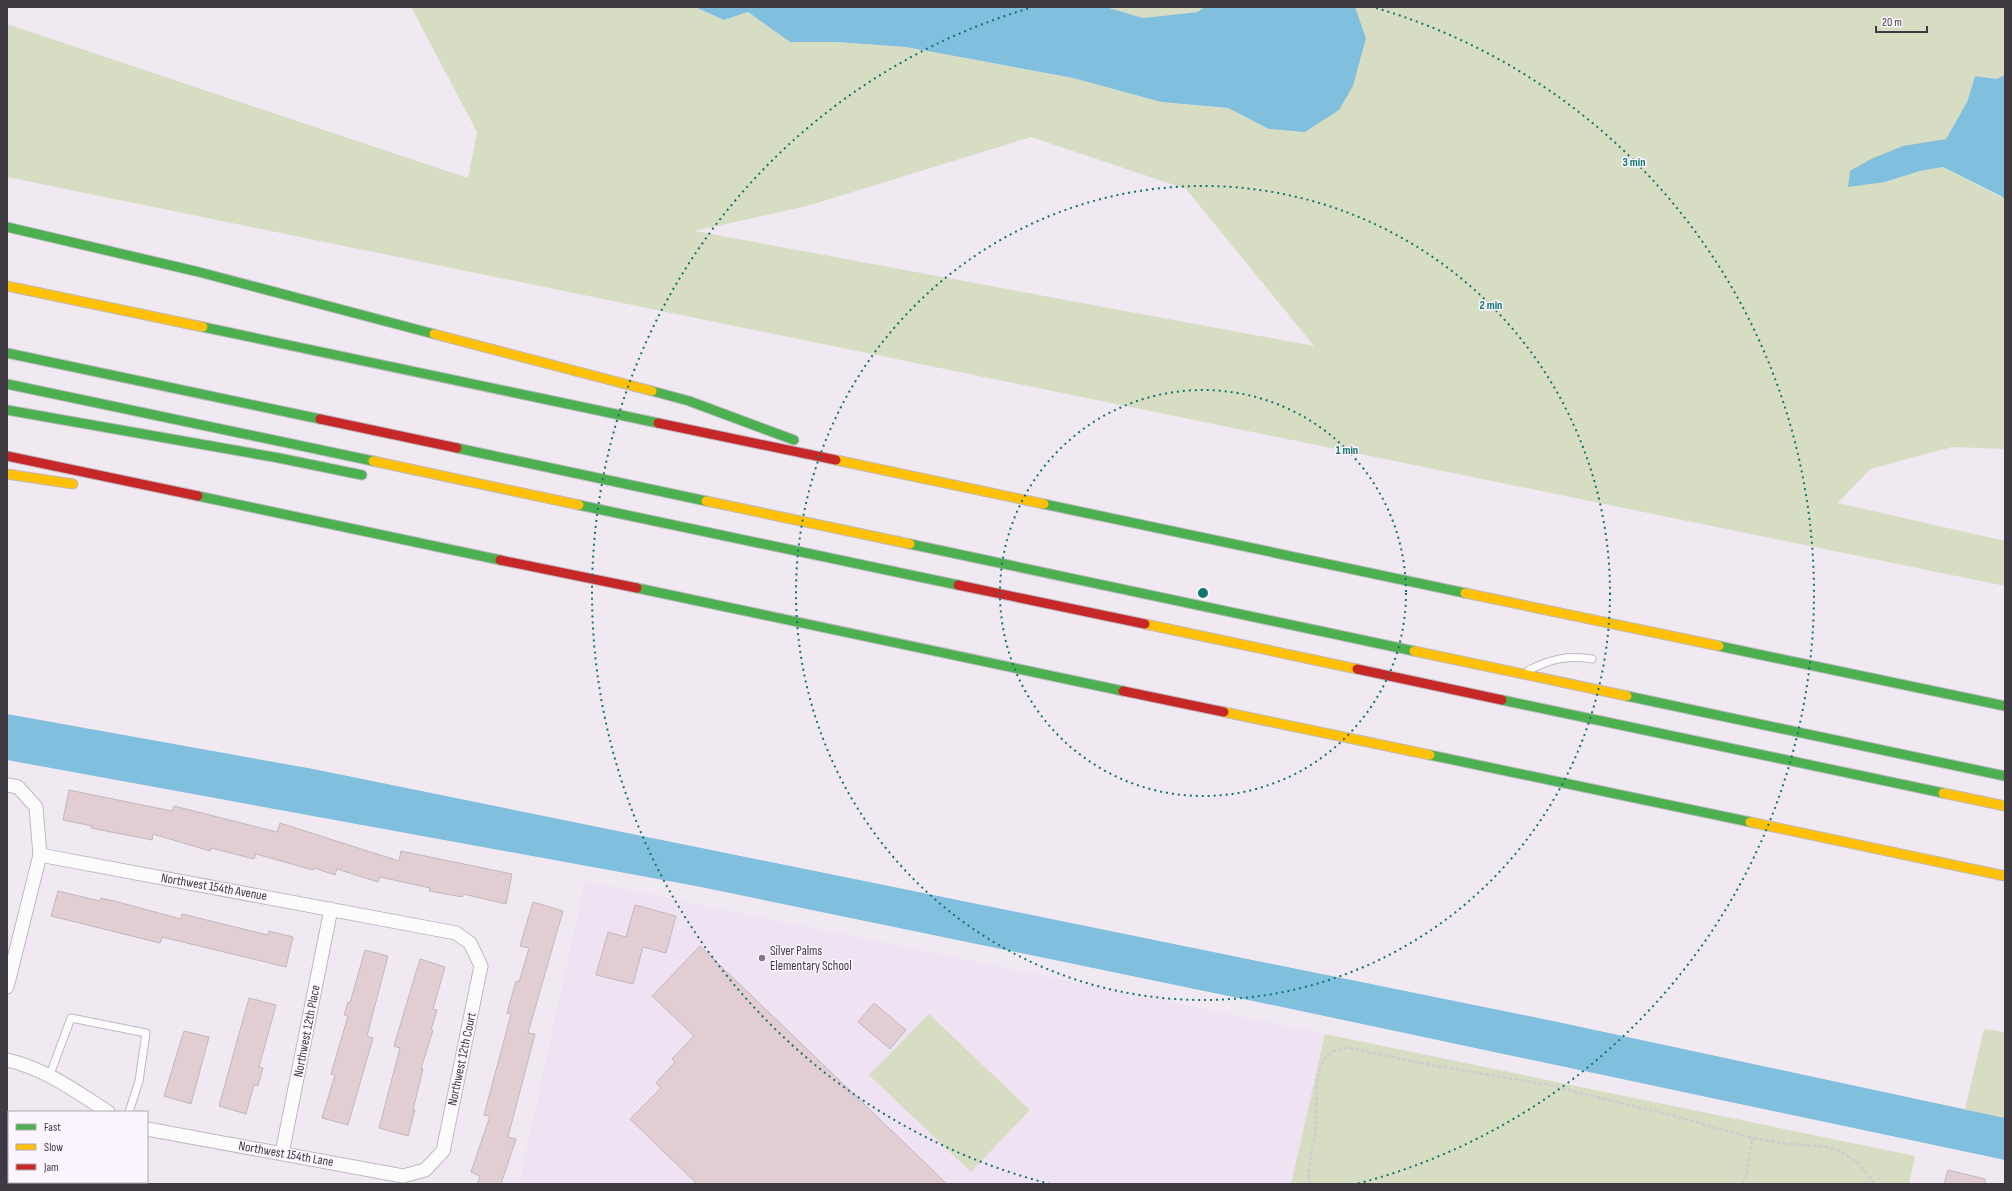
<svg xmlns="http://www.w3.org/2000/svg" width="2012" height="1191" viewBox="0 0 2012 1191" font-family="'Sofia Sans Condensed',sans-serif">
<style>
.built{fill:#efe2f3}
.green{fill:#d7ddc3;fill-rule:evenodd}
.water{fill:#81bfde}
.building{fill:#e2ced2;stroke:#c0b8bc}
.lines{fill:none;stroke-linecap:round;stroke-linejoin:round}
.lane-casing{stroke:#beb9c0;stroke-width:9}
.street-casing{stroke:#beb9c0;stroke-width:15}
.fast-casing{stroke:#beb9c0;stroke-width:11}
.slow-casing{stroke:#beb9c0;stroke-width:11}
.jam-casing{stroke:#beb9c0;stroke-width:11}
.path{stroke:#cfcccf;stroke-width:2.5;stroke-dasharray:4 2;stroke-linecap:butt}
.lane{stroke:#fdfcfd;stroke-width:7}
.street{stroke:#fdfcfd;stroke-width:13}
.fast{stroke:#4caf50;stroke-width:9}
.slow{stroke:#ffc107;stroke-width:9}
.jam{stroke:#c62828;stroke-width:9}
.ring{fill:none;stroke:#0f766e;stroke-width:2;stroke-dasharray:2 4}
.poi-dot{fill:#7d777f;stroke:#fcf5ff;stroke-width:1.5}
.labels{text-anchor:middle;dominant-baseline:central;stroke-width:3;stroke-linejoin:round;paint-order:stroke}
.street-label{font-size:13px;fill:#3f3a41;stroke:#fcf5ff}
.poi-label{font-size:13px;fill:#3f3a41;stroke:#fcf5ff;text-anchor:start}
.centre{fill:#0f766e;stroke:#fcf5ff;stroke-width:2}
.ring-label{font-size:12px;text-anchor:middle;font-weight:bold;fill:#0f766e;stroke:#fcf5ff;stroke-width:3;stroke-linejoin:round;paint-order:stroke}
</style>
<rect width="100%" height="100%" fill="#f0e9f2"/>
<!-- built -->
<path class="built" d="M 585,881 L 1325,1034 L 1291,1184 L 519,1184 Z"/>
<!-- green -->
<g class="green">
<path d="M 411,7 L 695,7 L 724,20 L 748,12 L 790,42 L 837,42 L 906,47 L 1073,78 L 1161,102 L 1228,108 L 1269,129 L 1366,38 L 1355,7 L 2005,7 L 2005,75 L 1997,79 L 1975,76 L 1967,102 L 1946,139 L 1933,142 L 1885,182 L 1920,171 L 1943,167 L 2005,199 L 2005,449 L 1952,447 L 1870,469 L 1838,503 L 2005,541 L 2005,586 L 7,177 L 7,24 L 468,178 L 477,132 ZM 1031,137 L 1186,189 L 1314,346 L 695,231 L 807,206 Z"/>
<path d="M 1106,7 L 1204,7 L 1198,12 L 1143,18 Z"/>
<path d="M 929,1014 L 1030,1110 L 971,1172 L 869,1075 Z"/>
<path d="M 1984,1029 L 2005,1032 L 2005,1118 L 1965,1109 Z"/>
<path d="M 1325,1034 L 1915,1156 L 1909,1184 L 1291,1184 Z"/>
</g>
<!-- water -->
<g class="water">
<path d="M 695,7 L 1106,7 L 1143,18 L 1198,12 L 1204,7 L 1355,7 L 1366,38 L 1353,86 L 1339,110 L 1305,132 L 1269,129 L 1228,108 L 1161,102 L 1073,78 L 906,47 L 837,42 L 790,42 L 748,12 L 724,20 Z"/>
<path d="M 2005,75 L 2005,199 L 2001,196 L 1943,167 L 1920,171 L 1885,182 L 1848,187 L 1850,171 L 1871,159 L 1903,146 L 1946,139 L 1967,102 L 1975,76 L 1997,79 Z"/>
<path d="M 7,714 L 313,769 L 1553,1021 L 2005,1118 L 2005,1160 L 1282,1007 L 696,886 L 7,760 Z"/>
</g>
<!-- building -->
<g class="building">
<path d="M 69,790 L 172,811 L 174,806 L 277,832 L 280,823 L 399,861 L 401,851 L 512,874 L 506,904 L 463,894 L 462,897 L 429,891 L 430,888 L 380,877 L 378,882 L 337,869 L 335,875 L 314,868 L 313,870 L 256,854 L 254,859 L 211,848 L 210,851 L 153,834 L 152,840 L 91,828 L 92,826 L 63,820 Z"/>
<path d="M 58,891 L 100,901 L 101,898 L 118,902 L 181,919 L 182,914 L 268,935 L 269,931 L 293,937 L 286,967 L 162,937 L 160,943 L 51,916 Z"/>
<path d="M 533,902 L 563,911 L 528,1033 L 535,1034 L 508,1137 L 516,1139 L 501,1184 L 477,1184 L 480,1176 L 471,1172 L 490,1116 L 484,1115 L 511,1014 L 507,1013 L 516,981 L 519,982 L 529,948 L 520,946 Z"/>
<path d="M 635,905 L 676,916 L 666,953 L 643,947 L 633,984 L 596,975 L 608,932 L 626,937 Z"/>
<path d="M 700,946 L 947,1184 L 697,1184 L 630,1119 L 661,1088 L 656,1083 L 675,1062 L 672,1059 L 694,1036 L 652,996 Z"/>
<path d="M 365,950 L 388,956 L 367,1036 L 373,1038 L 348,1125 L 322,1118 L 335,1075 L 331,1074 L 348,1016 L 344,1015 L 348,1002 L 350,1003 Z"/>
<path d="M 420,959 L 445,967 L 433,1009 L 437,1010 L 431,1030 L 433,1030 L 421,1069 L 423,1069 L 413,1110 L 415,1110 L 408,1136 L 379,1128 L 400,1048 L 394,1046 Z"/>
<path d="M 249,998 L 276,1005 L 259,1067 L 263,1068 L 258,1086 L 254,1085 L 246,1114 L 219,1106 Z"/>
<path d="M 874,1003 L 906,1030 L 890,1049 L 858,1022 Z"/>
<path d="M 184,1031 L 209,1037 L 191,1104 L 164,1096 Z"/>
<path d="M 1948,1170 L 1985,1179 L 1985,1184 L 1944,1184 Z"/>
</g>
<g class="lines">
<!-- lane casing -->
<g class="lane-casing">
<g id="lane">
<path d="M 1529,670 C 1551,659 1568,655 1592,659"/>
<path d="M 49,1077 L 71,1018 L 146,1033 L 139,1081 L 129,1112"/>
</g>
</g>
<!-- street casing -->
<g class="street-casing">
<g id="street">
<path d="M 7,785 L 18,787 L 36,807 L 40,855 L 456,933 L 470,943 L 481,966 L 443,1151 L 425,1170 L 403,1176 L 147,1129"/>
<path d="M 7,987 L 40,855"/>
<path d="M 7,1060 C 44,1068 77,1092 108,1112"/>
<path d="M 282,1153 L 331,909"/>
</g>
</g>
<!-- fast casing -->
<g class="fast-casing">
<g id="fast">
<path d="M 7,227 L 199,272 L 434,334"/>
<path d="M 203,327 L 658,423"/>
<path d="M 7,353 L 320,419"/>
<path d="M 7,384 L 373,461"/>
<path d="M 652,391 L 689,401 L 794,440"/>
<path d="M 7,410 L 279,458 L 362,475"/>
<path d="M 457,448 L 706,501"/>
<path d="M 198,496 L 500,560"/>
<path d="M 1044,504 L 1465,593"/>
<path d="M 579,505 L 958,585"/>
<path d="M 910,544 L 1414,651"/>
<path d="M 637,588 L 1123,691"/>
<path d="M 1719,646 L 2005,706"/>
<path d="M 1627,696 L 2005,776"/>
<path d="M 1502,700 L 1943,793"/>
<path d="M 1430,755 L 1750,822"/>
</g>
</g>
<!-- slow casing -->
<g class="slow-casing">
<g id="slow">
<path d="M 7,286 L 203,327"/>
<path d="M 434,334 L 652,391"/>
<path d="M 836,460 L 1044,504"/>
<path d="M 373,461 L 579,505"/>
<path d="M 7,474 L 73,484"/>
<path d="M 706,501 L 910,544"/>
<path d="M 1465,593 L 1719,646"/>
<path d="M 1145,624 L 1357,669"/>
<path d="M 1414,651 L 1627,696"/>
<path d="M 1224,712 L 1430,755"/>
<path d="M 1943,793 L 2005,806"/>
<path d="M 1750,822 L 2005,876"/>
</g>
</g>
<!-- jam casing -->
<g class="jam-casing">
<g id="jam">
<path d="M 320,419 L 457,448"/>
<path d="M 658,423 L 836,460"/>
<path d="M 7,456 L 198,496"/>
<path d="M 500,560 L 637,588"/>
<path d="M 958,585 L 1145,624"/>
<path d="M 1357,669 L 1502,700"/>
<path d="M 1123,691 L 1224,712"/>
</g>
</g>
<!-- path -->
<g class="path">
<path d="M 1310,1184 L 1308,1175 L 1316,1128 L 1317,1079 L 1323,1060 L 1333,1051 L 1349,1048 L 1437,1066 L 1549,1085 L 1678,1117 L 1752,1138 L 1782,1143 L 1827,1147 L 1840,1151 L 1858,1163 L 1875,1184"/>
<path d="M 1742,1184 L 1747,1175 L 1752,1138"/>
</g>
<!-- lane -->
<use href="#lane" class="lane"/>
<!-- street -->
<use href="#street" class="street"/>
<!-- fast -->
<use href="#fast" class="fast"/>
<!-- slow -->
<use href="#slow" class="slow"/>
<!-- jam -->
<use href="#jam" class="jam"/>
</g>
<!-- distance rings -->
<g class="ring">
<circle cx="1203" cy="593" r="203"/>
<circle cx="1203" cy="593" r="407"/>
<path d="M1050 1184A610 610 0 0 1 1030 8M1376 8A610 610 0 0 1 1356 1184"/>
</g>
<!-- markers -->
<circle class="poi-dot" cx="762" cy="958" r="4"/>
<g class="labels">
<!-- street labels -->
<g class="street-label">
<text transform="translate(214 887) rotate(10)">Northwest 154th Avenue</text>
<text transform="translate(307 1031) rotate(-79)">Northwest 12th Place</text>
<text transform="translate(462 1059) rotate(-78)">Northwest 12th Court</text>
<text transform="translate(286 1154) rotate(10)">Northwest 154th Lane</text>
</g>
<!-- poi labels -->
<g class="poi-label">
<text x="770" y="951">Silver Palms<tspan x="770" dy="15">Elementary School</tspan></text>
</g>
</g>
<circle cx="1203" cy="593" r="6" class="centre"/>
<g class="ring-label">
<text x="1634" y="166">3 min</text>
<text x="1491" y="309">2 min</text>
<text x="1347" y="454">1 min</text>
</g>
<!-- border -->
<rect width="2012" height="1191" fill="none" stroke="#3f3a41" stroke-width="16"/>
<!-- legend -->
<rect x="8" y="1111" width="140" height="72" fill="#fcf5ff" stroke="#b0aab3"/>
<rect x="16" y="1124" width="20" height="6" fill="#4caf50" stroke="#b0aab3"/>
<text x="44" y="1131" font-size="12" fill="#3f3a41">Fast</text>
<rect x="16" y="1144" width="20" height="6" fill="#ffc107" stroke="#b0aab3"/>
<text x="44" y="1151" font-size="12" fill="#3f3a41">Slow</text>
<rect x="16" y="1164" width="20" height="6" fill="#c62828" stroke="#b0aab3"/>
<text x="44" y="1171" font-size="12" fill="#3f3a41">Jam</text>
<!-- scale -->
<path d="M1876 26v6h51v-6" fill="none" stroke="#3f3a41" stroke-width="2"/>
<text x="1882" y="26" font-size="12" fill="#3f3a41" stroke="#fcf5ff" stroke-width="3" paint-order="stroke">20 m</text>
</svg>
